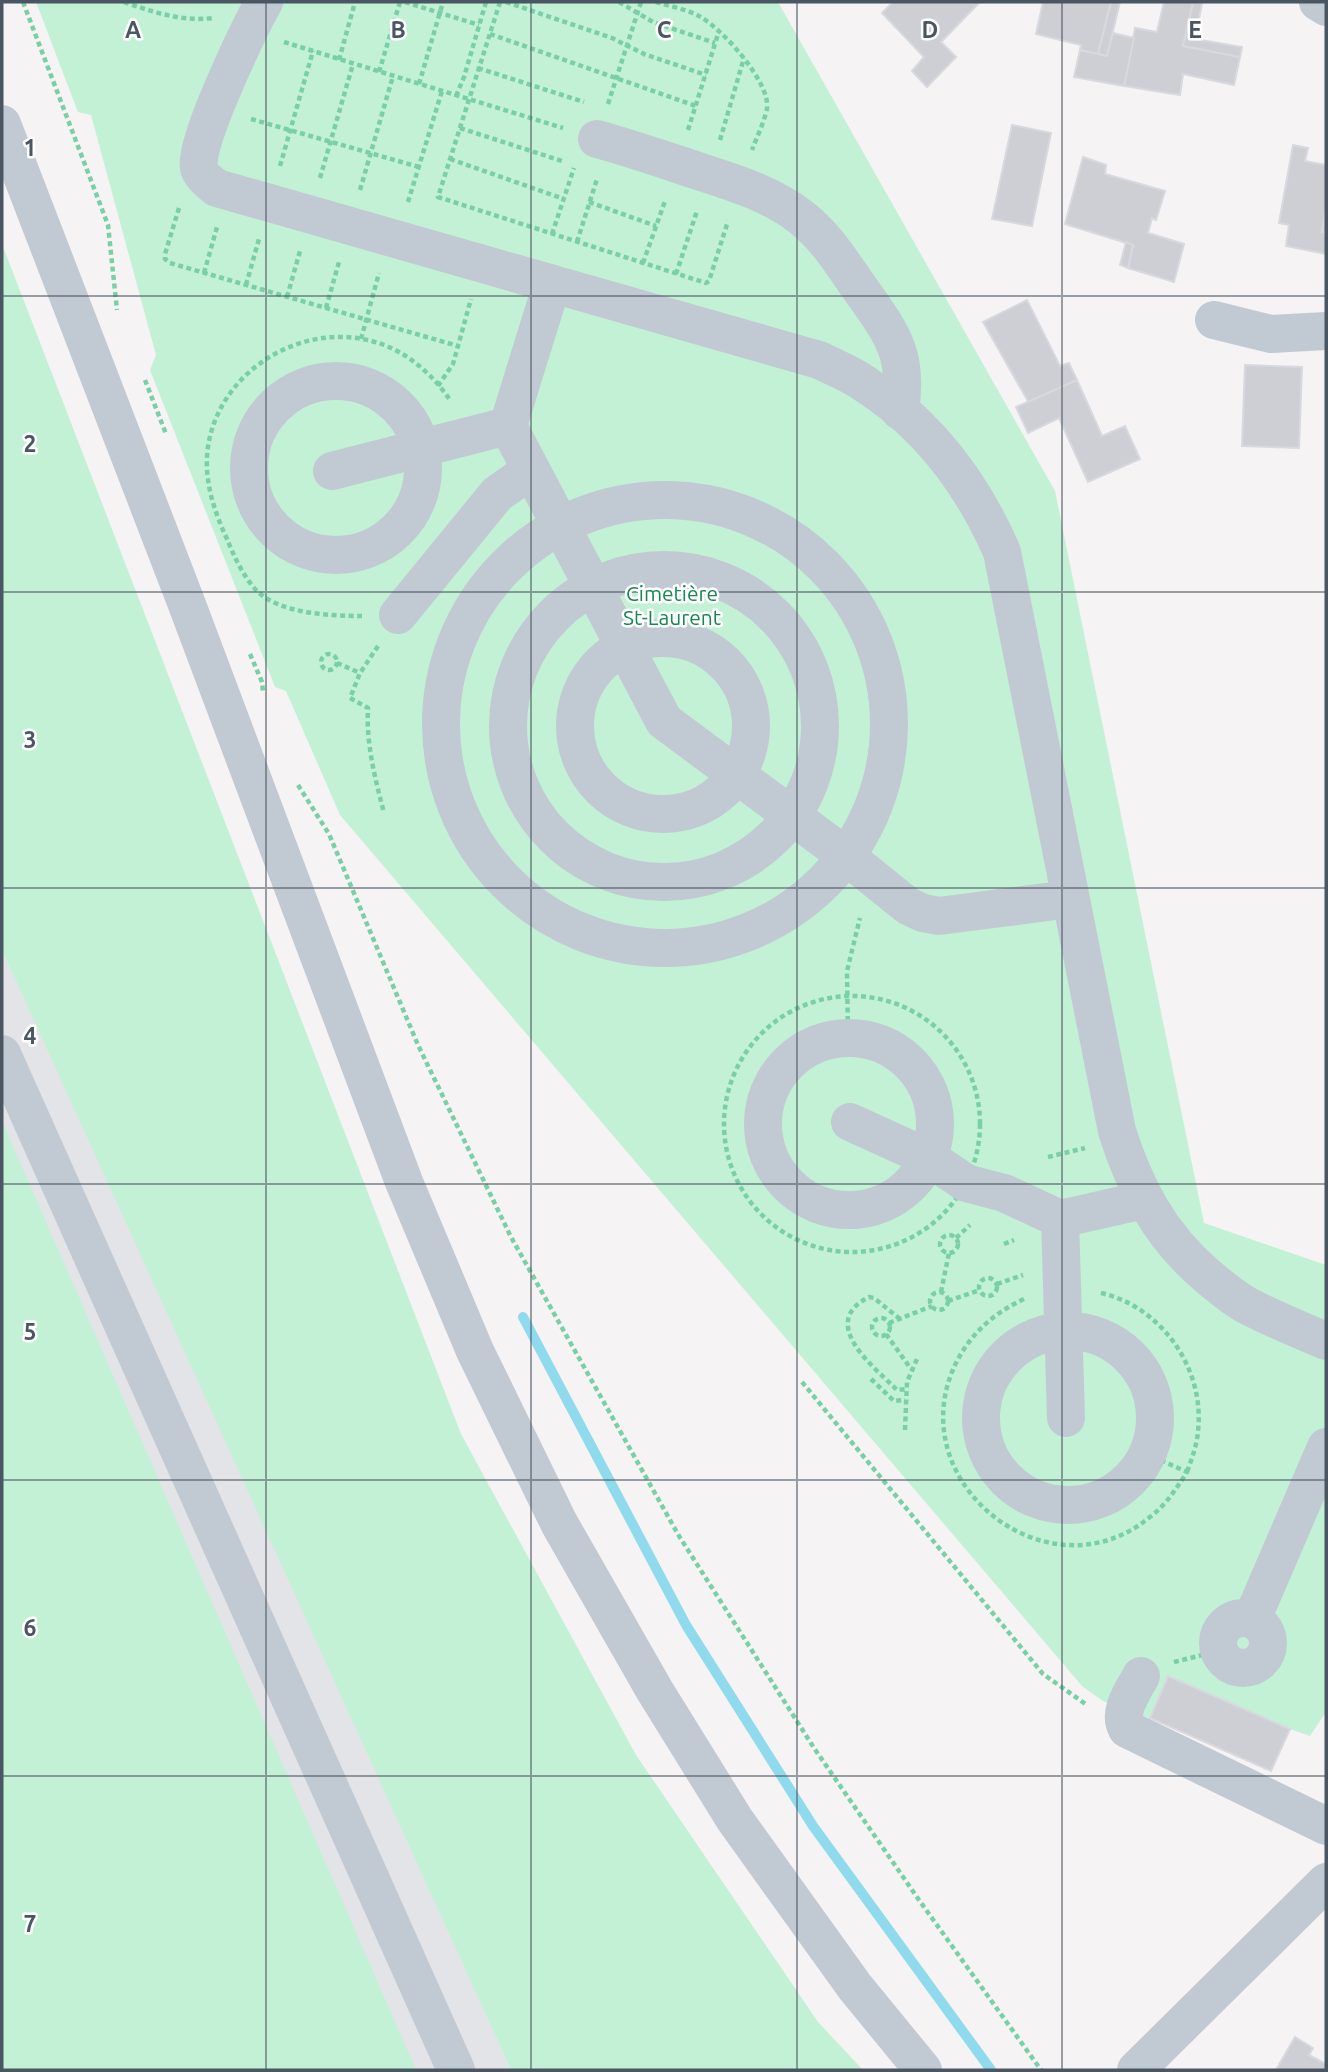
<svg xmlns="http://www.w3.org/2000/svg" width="1328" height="2072" viewBox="0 0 1328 2072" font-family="Ubuntu,sans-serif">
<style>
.airport{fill:#e2e4e7}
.green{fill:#c3f1d5}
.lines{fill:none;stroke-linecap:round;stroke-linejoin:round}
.stream{stroke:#90daee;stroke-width:10}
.building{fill:#cdcfd5;stroke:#d7d9de;stroke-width:2}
.path{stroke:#7ad0a6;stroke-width:4.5;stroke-dasharray:5 3.5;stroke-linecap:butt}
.minor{stroke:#c1cad2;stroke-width:38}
.grid{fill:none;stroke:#4a5661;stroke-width:2;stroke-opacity:0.55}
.labels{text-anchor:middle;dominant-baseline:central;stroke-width:5;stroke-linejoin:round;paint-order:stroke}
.park-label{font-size:21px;fill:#17864f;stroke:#fff}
.grid-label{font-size:23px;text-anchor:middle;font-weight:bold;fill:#4a5661;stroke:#fff;stroke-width:5;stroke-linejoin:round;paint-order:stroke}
</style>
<rect width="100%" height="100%" fill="#f5f3f3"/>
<!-- airport -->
<path class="airport" d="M 2,950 L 140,1250 L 511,2070 L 2,2070 Z"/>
<!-- green -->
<g class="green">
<path d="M 36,2 L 778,2 L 1055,491 L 1204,1223 L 1326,1265 L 1326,1712 L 1310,1736 L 1290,1729 L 1271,1771 L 1150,1718 L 1103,1701 L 1082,1686 L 340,815 L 286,691 L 275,687 L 150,370 L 156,355 L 91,115 L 78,112 Z"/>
<path d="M 2,244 L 461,1434 L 636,1755 L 818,2022 L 863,2070 L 511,2070 L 2,950 Z"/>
<path d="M 2,1121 L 416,2070 L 2,2070 Z"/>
</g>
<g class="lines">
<!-- stream -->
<path class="stream" d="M 523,1317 L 686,1625 L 813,1826 L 991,2070"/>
</g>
<!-- building -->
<g class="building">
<path d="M 893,2 L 980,2 L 941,42 L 956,57 L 927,87 L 912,71 L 924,57 L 882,13 Z"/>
<path d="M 1043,2 L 1111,2 L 1098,54 L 1080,50 L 1081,45 L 1036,34 Z"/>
<path d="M 1111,2 L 1120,2 L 1107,56 L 1098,54 Z"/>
<path d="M 1164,2 L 1193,2 L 1183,46 L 1240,57 L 1234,85 L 1183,74 L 1180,95 L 1124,86 L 1135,28 L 1157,32 Z"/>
<path d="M 1193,2 L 1202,3 L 1195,39 L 1242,47 L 1240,57 L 1183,46 Z"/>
<path d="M 1113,33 L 1134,38 L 1124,86 L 1074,77 L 1080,50 L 1107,56 Z"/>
<path d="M 1012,125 L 1051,133 L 1032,226 L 992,219 Z"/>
<path d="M 1293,145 L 1308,148 L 1305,161 L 1326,165 L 1326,207 L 1322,232 L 1326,232 L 1326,254 L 1286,246 L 1289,225 L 1279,223 Z"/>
<path d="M 1083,157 L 1106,165 L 1105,174 L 1165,191 L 1156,220 L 1152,218 L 1148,233 L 1184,244 L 1174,282 L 1128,268 L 1133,245 L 1065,224 Z"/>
<path d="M 1326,207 L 1326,232 L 1322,232 Z"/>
<path d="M 1126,242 L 1133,245 L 1128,268 L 1120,265 Z"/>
<path d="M 1027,300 L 1060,366 L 1069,363 L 1077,380 L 1029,403 L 983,322 Z"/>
<path d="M 1245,365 L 1302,367 L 1299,448 L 1242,446 Z"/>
<path d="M 1077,380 L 1102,436 L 1125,426 L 1140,459 L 1088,482 L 1059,418 L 1028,433 L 1016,407 Z"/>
<path d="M 1168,1676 L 1290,1729 L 1271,1771 L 1150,1718 Z"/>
<path d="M 1295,2037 L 1313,2048 L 1309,2055 L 1326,2064 L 1326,2070 L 1276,2070 Z"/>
</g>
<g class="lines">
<!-- path -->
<g class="path">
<path d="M 23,2 L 108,225 L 117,310"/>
<path d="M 124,2 C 153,12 182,22 213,18"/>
<path d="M 405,2 L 479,25"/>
<path d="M 500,2 L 438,197 L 706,283 L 709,281 L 728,221"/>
<path d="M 506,2 L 612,38 L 644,54 L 706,75"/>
<path d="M 619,2 L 653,22 L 715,43"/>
<path d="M 656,2 C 669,6 685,9 697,15 C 720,26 771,82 767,109 C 764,122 757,137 752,150"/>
<path d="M 490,34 L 696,106"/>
<path d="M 284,42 L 563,128"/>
<path d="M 339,60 L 355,2"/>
<path d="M 478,68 L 584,102"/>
<path d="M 379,72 L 400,2"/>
<path d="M 419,84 L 443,2"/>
<path d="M 456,96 L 464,77 L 486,2"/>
<path d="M 608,104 L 641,2"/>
<path d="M 251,119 L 419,167"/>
<path d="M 460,128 L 565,162"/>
<path d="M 688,130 L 719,31"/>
<path d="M 720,140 L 744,58"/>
<path d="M 450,159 L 564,199"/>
<path d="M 280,166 L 313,51"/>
<path d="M 320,178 L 353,64"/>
<path d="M 360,190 L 393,76"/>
<path d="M 408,202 L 442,91"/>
<path d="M 589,202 L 656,226"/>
<path d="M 179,208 L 165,254 L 165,259 L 170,263 L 458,346"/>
<path d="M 552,234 L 574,168"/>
<path d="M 577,242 L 597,179"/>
<path d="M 643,263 L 665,201"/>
<path d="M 204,273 L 217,227"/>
<path d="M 676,274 L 697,211"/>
<path d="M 246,285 L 259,239"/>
<path d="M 287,297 L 300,251"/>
<path d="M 326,308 L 339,262"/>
<path d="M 361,339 L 379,273"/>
<path d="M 145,380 L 166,434"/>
<path d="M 438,386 L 453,364 L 471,299"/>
<path d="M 362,616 C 331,616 279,614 256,590 C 243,576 234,556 227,539 C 213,509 202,475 209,441 C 225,362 317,314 391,348 C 415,359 436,379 450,400"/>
<path d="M 378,646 L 360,673 L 350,698 L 368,708 C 366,744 375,778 384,813"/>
<circle cx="329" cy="662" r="8"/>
<path d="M 250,654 L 262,682 L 263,692"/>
<path d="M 337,663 L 360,673"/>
<path d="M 298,785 L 329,834 L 418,1045 L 511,1237 L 679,1536 L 814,1748 L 919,1900 L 1041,2070"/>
<circle cx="852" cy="1124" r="128"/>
<path d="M 848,1038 L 847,971 L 860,918"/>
<path d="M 1048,1157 L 1085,1148"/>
<circle cx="949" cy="1244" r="9"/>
<path d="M 956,1238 L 970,1225"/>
<path d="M 1004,1244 L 1014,1240"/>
<circle cx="988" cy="1287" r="9"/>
<path d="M 997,1284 L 1023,1275"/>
<path d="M 941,1292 L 949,1253"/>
<circle cx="939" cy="1301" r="9"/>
<path d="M 1101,1293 C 1162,1307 1205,1369 1198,1431 C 1197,1445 1192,1458 1187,1472"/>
<path d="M 1024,1299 C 994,1313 971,1333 956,1363 C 898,1482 1049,1601 1150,1517 C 1166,1505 1176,1489 1187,1472 L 1147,1454"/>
<path d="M 948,1301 L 980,1290"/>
<circle cx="881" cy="1327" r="9"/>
<path d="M 900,1319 L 874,1298 L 869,1297 C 819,1322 870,1364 893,1386 L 897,1390 L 906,1389"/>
<path d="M 889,1323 L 932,1306"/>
<path d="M 886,1334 L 911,1369"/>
<path d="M 871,1379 L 894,1401 L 905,1400"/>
<path d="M 802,1382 L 1043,1674 L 1087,1705"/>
<path d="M 905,1430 L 907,1382 L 917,1359"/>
<path d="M 1174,1662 L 1219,1651"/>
</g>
<!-- minor -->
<g class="minor">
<path d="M 264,2 C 250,27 193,144 199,168 C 201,176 210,183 217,188 L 819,360 C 833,367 849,373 862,382 C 927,423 972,483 1002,552 L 1117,1131 C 1135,1188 1160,1235 1205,1274 C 1218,1285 1233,1298 1248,1306 C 1273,1319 1300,1330 1326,1341"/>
<path d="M 1318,2 L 1326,7"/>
<path d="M 2,124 L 186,602 L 404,1182 L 475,1351 L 559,1523 L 655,1691 L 735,1820 L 855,1987 L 923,2070"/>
<path d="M 597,139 C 630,148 662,159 695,170 C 731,182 771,193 802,218 C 829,239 846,270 866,297 C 895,338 908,358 900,411"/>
<path d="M 552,284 L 508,426 L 664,721 L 846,856 L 908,906 L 923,913 L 939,916 L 1070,899"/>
<path d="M 1214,320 L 1271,334 L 1326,331"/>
<circle cx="336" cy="468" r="87"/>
<path d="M 332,471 L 508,426"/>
<circle cx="665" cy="724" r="224"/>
<circle cx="664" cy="726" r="156"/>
<path d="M 398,615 L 497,494 L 531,470"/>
<circle cx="663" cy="726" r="88"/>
<circle cx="849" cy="1124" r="86"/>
<path d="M 2,1054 L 456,2070"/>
<path d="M 850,1122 L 929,1158 L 966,1183 L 1004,1193 L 1060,1219 L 1144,1200"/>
<path d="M 1060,1219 L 1066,1418"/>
<circle cx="1068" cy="1418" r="87"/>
<circle cx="1243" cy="1643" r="25"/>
<path d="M 1252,1619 L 1326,1447"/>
<path d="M 1141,1676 C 1133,1691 1117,1712 1127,1729 L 1326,1826"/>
<path d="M 1136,2070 L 1326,1882"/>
</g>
</g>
<!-- grid -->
<path class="grid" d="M 266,2 L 266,2070M 531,2 L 531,2070M 797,2 L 797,2070M 1062,2 L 1062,2070M 2,296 L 1326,296M 2,592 L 1326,592M 2,888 L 1326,888M 2,1184 L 1326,1184M 2,1480 L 1326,1480M 2,1776 L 1326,1776"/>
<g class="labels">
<!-- park labels -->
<g class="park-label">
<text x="672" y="593">Cimetière<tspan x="672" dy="24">St-Laurent</tspan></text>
</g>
</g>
<g class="grid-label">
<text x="133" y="38">A</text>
<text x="398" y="38">B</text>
<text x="664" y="38">C</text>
<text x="930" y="38">D</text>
<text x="1195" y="38">E</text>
<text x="30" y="156">1</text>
<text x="30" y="452">2</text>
<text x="30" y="748">3</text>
<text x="30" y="1044">4</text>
<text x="30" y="1340">5</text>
<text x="30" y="1636">6</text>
<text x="30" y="1932">7</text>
</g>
<!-- border -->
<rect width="1328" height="2072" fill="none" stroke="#4a5661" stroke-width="7"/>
</svg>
